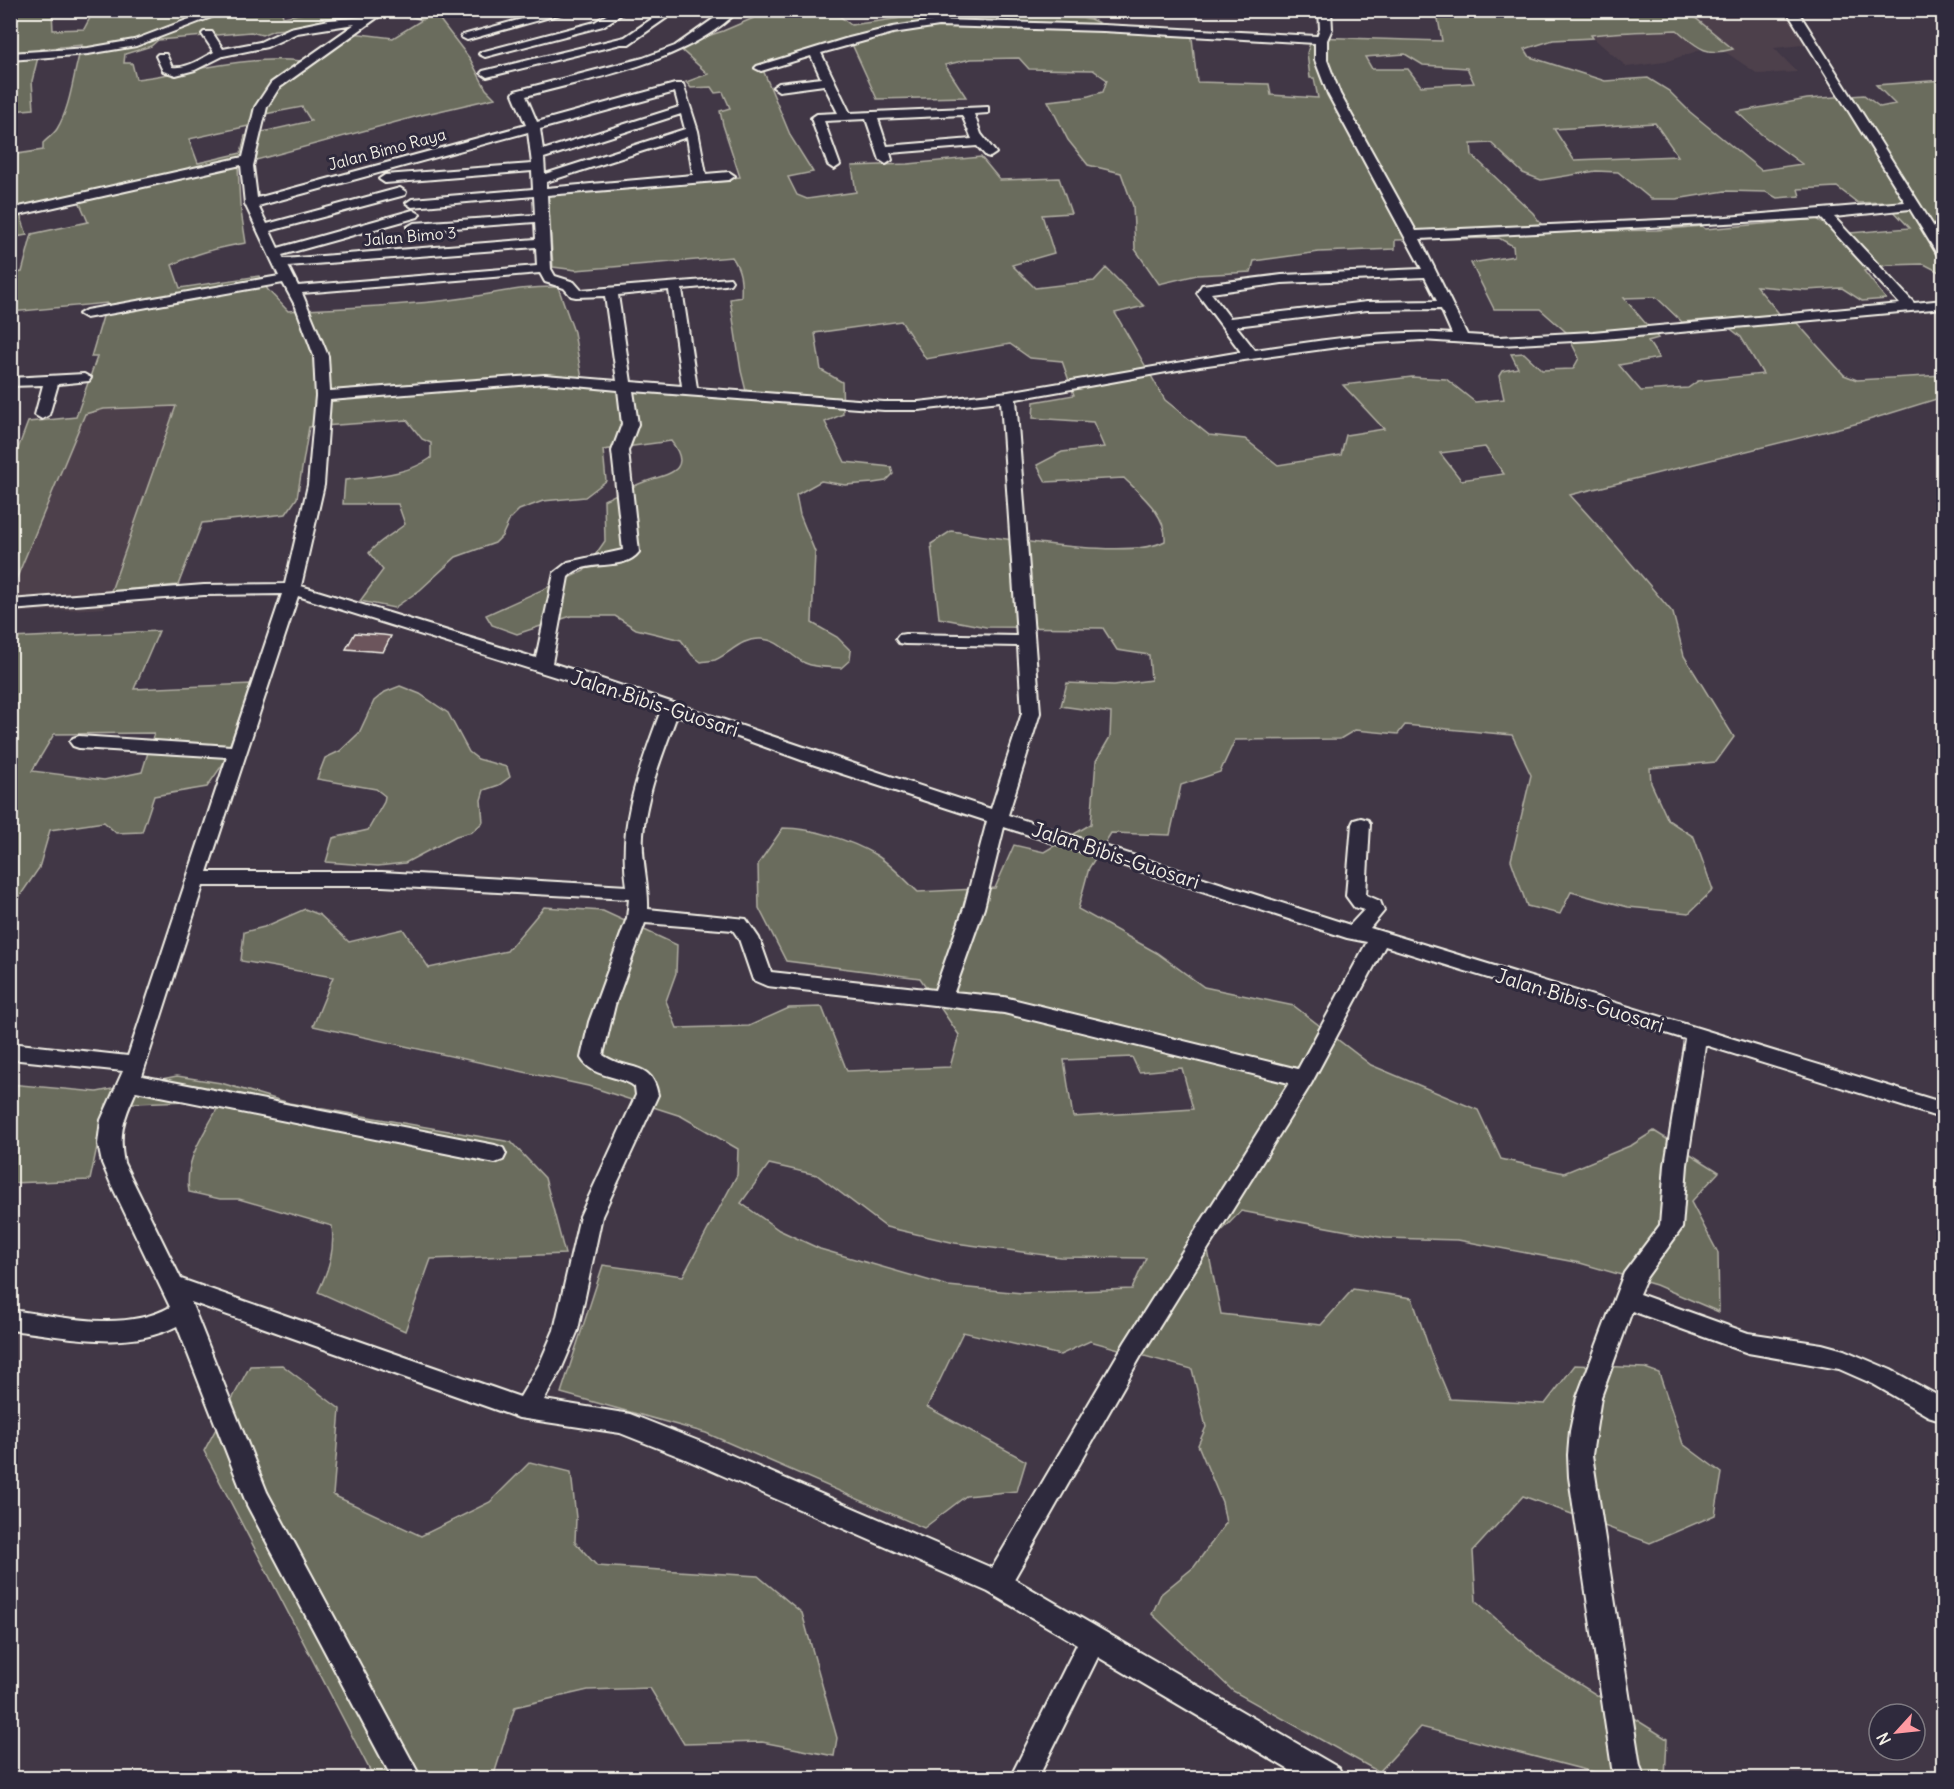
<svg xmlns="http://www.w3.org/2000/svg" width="1954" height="1789" viewBox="0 0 1954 1789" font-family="Delius,sans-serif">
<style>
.built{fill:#4e404c}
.green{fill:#6b6c5d;stroke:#b0aea2;stroke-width:1.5;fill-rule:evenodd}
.building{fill:#6c555b;stroke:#f4f1e8;stroke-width:1.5}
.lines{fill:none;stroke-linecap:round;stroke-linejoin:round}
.minor-casing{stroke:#f4f1e8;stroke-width:4}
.minor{fill:#2f2a3d;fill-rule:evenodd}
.labels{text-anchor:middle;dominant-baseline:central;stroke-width:6;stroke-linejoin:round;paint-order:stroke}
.far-street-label{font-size:16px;fill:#f4f1e8;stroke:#2f2a3d}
.street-label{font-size:20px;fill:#f4f1e8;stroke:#2f2a3d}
</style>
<rect width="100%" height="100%" fill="#413746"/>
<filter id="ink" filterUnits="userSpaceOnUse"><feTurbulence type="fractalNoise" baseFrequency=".0167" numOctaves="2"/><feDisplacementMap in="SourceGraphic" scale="12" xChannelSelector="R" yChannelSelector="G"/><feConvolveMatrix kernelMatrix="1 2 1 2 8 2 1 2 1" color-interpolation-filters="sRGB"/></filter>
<g filter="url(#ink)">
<!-- built -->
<g class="built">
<path d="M 1687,11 L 1797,11 L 1820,43 L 1774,48 L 1797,72 L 1758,74 L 1724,51 L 1732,49 Z"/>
<path d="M 1677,30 L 1700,50 L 1664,62 L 1627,67 L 1590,35 L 1621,31 L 1635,33 Z"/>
<path d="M 176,405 L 105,608 L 11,613 L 11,600 L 15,582 L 85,414 L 104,409 Z"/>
</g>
<!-- green -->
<g class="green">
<path d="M 132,10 L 285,11 L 282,12 L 283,17 C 305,13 327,6 347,16 L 343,23 L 326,19 L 289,29 L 274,30 L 262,35 L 251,32 L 158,40 L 151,46 L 125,54 L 124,63 L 132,63 L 136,79 C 192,72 246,55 302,61 L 344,32 L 393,38 L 422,20 L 395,11 L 475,11 L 440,20 L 470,59 L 486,89 L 495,98 L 422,115 L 238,165 L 240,205 L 246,243 C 221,247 195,253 172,265 L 180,288 L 259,276 L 268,290 L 288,311 C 342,308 396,306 449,300 C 487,296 519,286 558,287 L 574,332 L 583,385 L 743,398 L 746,391 L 741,371 L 730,299 L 741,297 C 742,281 741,270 732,257 L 576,270 L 553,267 L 548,193 L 740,177 L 723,125 L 720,111 L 730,108 L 723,92 L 715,93 L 711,87 L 691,88 L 686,82 L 708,74 L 677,46 L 723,31 L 770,11 L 833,11 L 851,25 L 922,15 L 921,11 L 966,10 L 968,15 L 1023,12 L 1090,19 L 1106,26 L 1191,29 L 1197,82 L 1269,84 L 1271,95 L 1318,98 L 1314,78 L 1310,78 L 1307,53 L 1312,37 L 1442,41 L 1437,13 L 1435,11 L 1687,11 L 1733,49 C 1705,57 1697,47 1677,30 C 1647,32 1620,31 1591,35 L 1593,38 L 1553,40 L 1525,49 L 1530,57 L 1605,81 L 1648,78 L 1669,91 L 1690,112 L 1761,170 L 1802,164 L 1761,134 L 1737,112 L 1807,99 L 1864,95 L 1880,107 L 1895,104 L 1876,85 L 1943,80 L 1943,274 L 1924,264 L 1887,265 L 1864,271 L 1886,299 L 1862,301 L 1842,288 L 1806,290 L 1756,286 L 1787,323 L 1797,323 L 1844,375 L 1857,380 L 1943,375 L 1943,397 L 1859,423 L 1570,495 L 1618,548 L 1673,613 L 1684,656 L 1734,737 L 1716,762 L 1650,768 L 1651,783 L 1668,820 L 1694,837 L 1713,890 L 1689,913 L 1628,907 L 1571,892 L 1560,914 L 1527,906 L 1511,860 L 1531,775 L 1512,735 L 1405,725 L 1398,734 L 1355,730 L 1340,739 L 1235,740 L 1220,772 L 1181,785 L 1170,835 L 1111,833 L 1089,868 L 1078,909 L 1157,953 L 1204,987 L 1294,1006 L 1371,1065 L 1478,1110 L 1501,1159 L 1564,1173 L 1632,1145 L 1654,1131 L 1719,1172 L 1691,1202 L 1718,1253 L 1719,1312 L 1656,1285 L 1580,1263 L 1458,1240 L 1385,1238 L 1241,1211 L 1207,1246 L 1221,1314 L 1321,1325 L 1353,1289 L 1412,1298 L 1431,1354 L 1450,1399 L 1545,1404 L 1575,1365 L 1645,1368 L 1659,1373 L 1683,1444 L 1722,1473 L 1715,1515 L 1650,1543 L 1523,1496 L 1473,1551 L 1476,1601 L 1547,1664 L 1667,1739 L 1665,1778 L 1616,1778 L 1421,1727 L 1379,1772 L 1233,1691 L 1152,1614 L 1161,1594 L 1194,1567 L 1226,1523 L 1222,1502 L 1198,1445 L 1206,1427 L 1192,1369 L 1090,1341 L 1060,1355 L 963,1332 L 927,1407 L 1026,1461 L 1017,1491 L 966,1496 L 924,1528 L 706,1433 L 561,1393 L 603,1265 L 683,1276 L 737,1175 L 738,1149 L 681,1116 L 588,1086 L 313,1026 L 333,977 L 241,961 L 244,932 L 264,927 L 305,909 L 320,915 L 349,942 L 403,929 L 429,968 L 507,951 L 544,907 L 603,911 L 677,945 L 676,973 L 666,1001 L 677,1028 L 749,1026 L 789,1008 L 822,1007 L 847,1071 L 950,1067 L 959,1035 L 920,978 L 786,961 L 759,908 L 758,864 L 783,828 C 813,828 850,840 876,855 C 892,865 905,880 918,892 L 995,888 L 1014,845 L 1044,852 L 1091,824 L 1096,761 L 1110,737 L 1111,713 L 1061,706 L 1067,683 L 1114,685 L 1151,680 L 1149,655 L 1117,650 L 1103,628 L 986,627 L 939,618 L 931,544 L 951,531 C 996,537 1130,561 1165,541 C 1167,515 1141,495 1124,478 L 1046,482 L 1037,465 L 1062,452 L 1104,447 L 1093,422 L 1033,418 L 1034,402 L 1074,395 L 1062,361 L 1030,358 L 1010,344 L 926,359 L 901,321 L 815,333 L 821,370 L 842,382 L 843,414 L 825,422 L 845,462 L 891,467 L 893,474 L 886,481 L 873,483 L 845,485 L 821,481 L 796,495 L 800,515 L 815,552 L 812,623 L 837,637 L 851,651 L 850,660 L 841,668 C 829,667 816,668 805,663 C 788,655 781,640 761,639 C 741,638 731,653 715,660 C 711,661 705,661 701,662 L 692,655 L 681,640 L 636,629 L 615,616 L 571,616 L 517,634 L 492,625 L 486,615 L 584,571 L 605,541 L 604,500 C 617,494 630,487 644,482 C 666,474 695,472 671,441 L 603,450 L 606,481 L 585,497 L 543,501 L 519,510 L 510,519 L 502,536 L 495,543 L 456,557 L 420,590 L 394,608 L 360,601 L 383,570 L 369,553 C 375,543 395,533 405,524 L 398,504 L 343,504 L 345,480 C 374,476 407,475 431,458 L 431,443 L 422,439 L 407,420 L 309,427 L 297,498 L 286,514 L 202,523 L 178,585 L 111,591 L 176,406 L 104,409 L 85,414 L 15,582 L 11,582 L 10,470 L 28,422 L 76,417 L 97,357 L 91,357 L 107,303 L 11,312 L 11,274 L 22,272 L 32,234 L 88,222 L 76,194 L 18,208 L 27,235 L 11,238 L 11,155 L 43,150 L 43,143 C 48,138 54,134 57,129 C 72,104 73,72 82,45 L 40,49 L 32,81 L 34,109 L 11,111 L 11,11 L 52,11 L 53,30 L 84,29 L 91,16 ZM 851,42 L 877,99 L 966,97 L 945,65 L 971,59 L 1019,58 L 1029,69 L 1093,70 L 1107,80 L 1103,92 L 1085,97 L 1048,101 L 1068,140 L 1088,165 L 1121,173 L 1133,206 L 1135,249 L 1159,284 L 1197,275 L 1251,272 L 1254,261 L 1319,252 L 1395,249 L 1395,240 L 1499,238 L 1513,246 L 1514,256 L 1471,263 L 1494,309 L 1540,309 L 1566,332 L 1579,358 L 1573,369 L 1542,370 L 1524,353 L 1511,354 L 1518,368 L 1502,371 L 1499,376 L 1504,399 L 1475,402 L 1446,379 L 1412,377 L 1343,385 L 1384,429 L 1346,435 L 1341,455 L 1278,465 L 1245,439 L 1209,435 L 1165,400 L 1115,313 L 1144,306 L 1106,268 L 1094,281 L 1035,288 L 1012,265 L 1054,253 L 1042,215 L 1071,213 L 1059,178 L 1000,180 L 981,157 L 908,164 L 852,166 L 856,192 L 807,199 L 797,195 L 788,177 L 813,172 L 791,137 L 761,65 ZM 1405,54 L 1423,65 L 1467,68 L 1474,83 L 1421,86 L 1408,69 L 1372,69 L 1365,57 ZM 302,107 L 311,121 L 245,136 L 241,153 L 198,163 L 189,139 L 262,123 L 265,114 ZM 1655,123 L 1678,156 L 1574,160 L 1554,129 ZM 1491,143 L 1523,173 L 1541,180 L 1596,171 L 1618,172 L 1651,199 L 1676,199 L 1725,191 L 1766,192 L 1777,198 L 1800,196 L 1798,189 L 1837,187 L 1858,203 L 1885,202 L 1910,228 L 1838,234 L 1817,219 L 1705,229 L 1702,226 L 1657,230 L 1547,232 L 1533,213 L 1472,155 L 1471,144 ZM 1656,297 L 1682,322 L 1718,319 L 1741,337 L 1763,374 L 1698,381 L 1688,388 L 1641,391 L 1619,365 L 1659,358 L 1648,341 L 1658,338 L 1624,298 ZM 1485,447 L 1504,474 L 1461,480 L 1440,453 ZM 1132,1057 L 1139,1072 L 1182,1068 L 1193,1109 L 1073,1117 L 1064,1060 ZM 769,1164 L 817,1175 L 886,1227 L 955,1243 L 1060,1257 L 1146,1258 L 1132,1289 L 1022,1293 L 948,1286 L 820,1249 L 779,1230 L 741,1203 Z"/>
<path d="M 159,631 L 134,689 L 251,684 L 223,764 L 207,787 L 154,796 L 142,832 L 116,833 L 104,822 L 50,830 L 39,868 L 11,909 L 11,638 ZM 154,733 L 142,772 L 104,780 L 32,771 L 54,734 Z"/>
<path d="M 400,686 L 420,694 L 448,713 L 469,752 L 478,759 L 507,767 L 510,777 L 499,785 L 484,790 L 481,800 L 483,822 L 472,832 L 456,836 L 405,863 L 378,866 L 326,862 L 333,838 L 368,830 L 384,802 L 385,796 L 376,789 L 317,779 L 325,758 L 340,751 L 359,733 L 374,701 L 385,692 Z"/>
<path d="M 177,1076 L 221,1083 L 289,1103 L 511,1142 L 545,1178 L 565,1254 L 431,1259 L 405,1331 L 318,1292 C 329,1269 335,1250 332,1226 L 239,1199 L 220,1199 L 189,1192 C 184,1160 203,1136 217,1109 L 188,1101 L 106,1104 L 90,1180 L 11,1183 L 10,1084 L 97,1092 Z"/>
<path d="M 282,1365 L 340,1409 L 333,1495 L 421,1536 L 490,1502 L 530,1462 L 571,1472 L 576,1518 L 575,1542 L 597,1566 L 758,1576 L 802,1613 L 837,1738 L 834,1756 L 762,1742 L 684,1744 L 650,1688 L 588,1690 L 515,1707 L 493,1778 L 374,1778 L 204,1451 L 250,1366 Z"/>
</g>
<!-- building -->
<path class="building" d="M 355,633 L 383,635 L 391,636 L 383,652 L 346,649 Z"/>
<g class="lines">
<!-- minor casing -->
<g class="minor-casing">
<g id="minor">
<path d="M 213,10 L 230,10 L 136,46 L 88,54 L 10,60 L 10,53 L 88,48 L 134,40 Z"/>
<path d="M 375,10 L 388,10 L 279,88 L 267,107 L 253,166 L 257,198 L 526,125 L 513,94 L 515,91 L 643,58 L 675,46 L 726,10 L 739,10 C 686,63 596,77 526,96 L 537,122 L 675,84 L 683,84 L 698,131 L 706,174 L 729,172 L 735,176 L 729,180 L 547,195 L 551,269 L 555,276 L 574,282 L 581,290 L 730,278 L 732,281 L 730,284 L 725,285 L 682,289 L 697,388 L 884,402 L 918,402 L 1008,392 L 1241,352 L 1197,293 L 1202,285 L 1282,275 L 1422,269 L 1328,94 L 1315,60 L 1315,43 L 1103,31 L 939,26 L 893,33 L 821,53 L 850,113 L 988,107 L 988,113 L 974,114 L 981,134 L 996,153 L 990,157 L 986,156 L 977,146 L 890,153 L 892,160 L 886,164 L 880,160 L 866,119 L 824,121 L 840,165 L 834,169 L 828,165 L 811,118 L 817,114 L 838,113 L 824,85 L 779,91 L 773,87 L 779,83 L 821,78 L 811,56 L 761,71 L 755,68 L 757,66 L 845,39 L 893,27 L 939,20 L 1103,25 L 1317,36 L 1320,29 L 1319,10 L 1331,10 L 1332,29 L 1327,40 L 1327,60 L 1340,94 L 1416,231 L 1726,217 L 1905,202 L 1786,10 L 1797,10 L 1944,243 L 1944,258 L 1939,257 L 1910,209 L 1834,217 L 1914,303 L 1944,300 L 1944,308 L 1593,340 L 1499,345 L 1422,340 L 1360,344 L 1200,366 L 1016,399 L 1040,713 L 1008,815 L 1350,925 L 1364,910 L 1354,907 L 1346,896 L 1352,824 L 1354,820 L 1361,818 L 1368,820 L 1370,824 L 1366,895 L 1380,901 L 1384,911 L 1370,928 L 1944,1103 L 1944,1119 L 1705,1045 L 1687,1165 L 1682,1228 L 1646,1278 L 1639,1294 L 1748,1333 L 1822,1344 L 1844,1350 L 1891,1370 L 1944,1399 L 1944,1421 L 1928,1416 L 1873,1384 L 1839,1369 L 1748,1353 L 1632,1311 L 1601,1397 L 1592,1455 L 1640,1766 L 1645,1778 L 1617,1778 L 1612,1768 L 1569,1477 L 1568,1455 L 1570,1431 L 1577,1397 L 1624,1273 L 1660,1225 L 1665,1165 L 1685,1039 L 1385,946 L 1311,1084 L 1141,1356 L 1014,1579 L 1339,1768 L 1343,1778 L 1303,1778 L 1098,1657 L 1038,1778 L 1010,1778 L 1077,1644 L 988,1592 L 683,1458 L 620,1433 L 519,1418 L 191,1302 L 267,1492 L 421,1778 L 392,1778 L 247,1505 L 177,1326 C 126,1352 65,1336 10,1330 L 10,1310 C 61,1316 123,1333 170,1307 L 111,1184 L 102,1163 L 98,1144 L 101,1120 L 123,1071 L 10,1059 L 10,1043 L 128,1056 L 227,757 L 79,748 L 73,746 L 70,742 L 73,738 L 79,736 L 231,746 L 282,594 L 204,595 L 10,610 L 10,600 L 204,585 L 285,584 L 308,485 L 316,396 L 314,356 L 296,307 L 283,283 L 86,318 L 79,314 L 86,310 L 279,276 L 245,204 L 241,165 L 10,217 L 10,209 L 243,157 L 255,107 L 271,83 L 355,24 L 297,33 L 267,47 L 223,56 L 195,70 L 176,75 L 163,71 L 156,56 L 158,54 L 166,54 L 172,67 C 187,69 201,59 214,52 L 202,34 L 204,32 L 212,32 L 223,49 L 260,42 L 290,28 L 329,20 L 366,17 ZM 675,92 L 679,107 L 543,150 L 540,129 ZM 681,114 L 685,129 L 545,174 L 544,158 ZM 962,115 L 972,139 L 887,146 L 878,119 ZM 528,132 L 532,164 L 385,175 L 379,179 L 385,183 L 532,171 L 533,189 L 412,199 L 406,203 L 412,207 L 534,196 L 535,215 L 414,223 L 407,227 L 414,231 L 535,222 L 536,239 L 284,259 L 282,255 L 418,217 L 420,214 L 413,210 L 278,248 L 270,231 L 405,195 L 406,192 L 400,188 L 267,224 L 258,206 ZM 687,137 L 693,175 L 546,188 L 546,182 ZM 1821,218 L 1900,304 L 1593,332 L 1499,337 L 1467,335 L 1420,239 ZM 536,247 L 537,266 L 298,286 L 288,266 ZM 540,273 L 545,282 L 564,288 L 571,296 L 576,297 L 605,296 L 617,381 L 545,375 L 330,391 L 328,356 L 302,293 ZM 1425,277 L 1437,301 L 1367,302 L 1230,318 L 1211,293 L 1282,283 ZM 669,290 L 682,386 L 631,382 L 618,295 ZM 1441,309 L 1452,334 C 1386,329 1320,341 1255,350 L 1236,326 L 1367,310 ZM 545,383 L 618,390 L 622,424 L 612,451 L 623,550 L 568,562 L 554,573 L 536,658 L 301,586 L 324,485 L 330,400 ZM 633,391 L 884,410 L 918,410 L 1001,401 L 1017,636 L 905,634 L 899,635 L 896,639 L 899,643 L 905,644 L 1018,646 L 1022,713 L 991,809 C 844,762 699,710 552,663 L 568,577 C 586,557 623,573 639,552 L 628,451 L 638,424 ZM 298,596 L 661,710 C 640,768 617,823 627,886 L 382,872 L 207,872 ZM 677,715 L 815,765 L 987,821 L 964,908 L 935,990 L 771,972 L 759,938 L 746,919 L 648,909 C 649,884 641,860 643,835 C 646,794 663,754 677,715 ZM 1004,827 L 1347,938 L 1367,942 L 1298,1069 L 1004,997 L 954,992 L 984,908 ZM 203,886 L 382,886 L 629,899 L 627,918 L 589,1022 L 581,1058 C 592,1077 615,1075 631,1084 L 635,1087 L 636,1095 L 580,1216 L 554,1330 L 539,1365 L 520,1397 L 181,1279 L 124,1163 C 118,1133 124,1118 136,1091 L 495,1163 L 503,1160 L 506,1154 L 503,1148 L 495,1145 L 142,1076 ZM 645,923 L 733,930 L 739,939 L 753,980 L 767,986 L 1004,1013 L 1289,1083 L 1125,1342 L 992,1568 L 701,1442 L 630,1414 L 544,1400 L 561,1370 L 578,1330 L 602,1216 L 658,1095 C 652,1059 626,1072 603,1055 L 615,1005 Z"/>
<path d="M 500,10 L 494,14 L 488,11 L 489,10 Z"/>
<path d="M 555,10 L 575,10 L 467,40 L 461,37 L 463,35 Z"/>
<path d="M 614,10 L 628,10 L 603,26 L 485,57 L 479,54 L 481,52 L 595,22 Z"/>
<path d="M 665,10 L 678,10 L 629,44 L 621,44 L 487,77 L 481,73 L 483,71 L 625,37 Z"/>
<path d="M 84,374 L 91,378 L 89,381 L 58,384 L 49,415 L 42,419 L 35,415 L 43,385 L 10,386 L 10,378 Z"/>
</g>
</g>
<!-- minor -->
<use href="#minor" class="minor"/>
</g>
</g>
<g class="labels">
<!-- far-street labels -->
<g class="far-street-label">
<text transform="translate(387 149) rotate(-15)">Jalan Bimo Raya</text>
<text transform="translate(410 236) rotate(-5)">Jalan Bimo 3</text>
</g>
<!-- street labels -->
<g class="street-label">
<text transform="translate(655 703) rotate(18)">Jalan Bibis-Guosari</text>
<text transform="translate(1116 855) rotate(18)">Jalan Bibis-Guosari</text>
<text transform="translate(1580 1000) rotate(17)">Jalan Bibis-Guosari</text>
</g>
</g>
<!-- margin -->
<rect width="1954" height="1789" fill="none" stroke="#2f2a3d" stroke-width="36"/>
<rect x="18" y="18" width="1918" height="1753" fill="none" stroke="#f4f1e8" stroke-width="2" filter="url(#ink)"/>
<!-- north arrow -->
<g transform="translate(1897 1732) rotate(243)"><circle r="28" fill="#2f2a3d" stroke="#7e7a81" stroke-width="1.5"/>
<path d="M0-4.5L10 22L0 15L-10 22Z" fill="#ff9aa2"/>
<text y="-9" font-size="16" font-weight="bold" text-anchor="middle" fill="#f4f1e8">N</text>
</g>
</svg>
